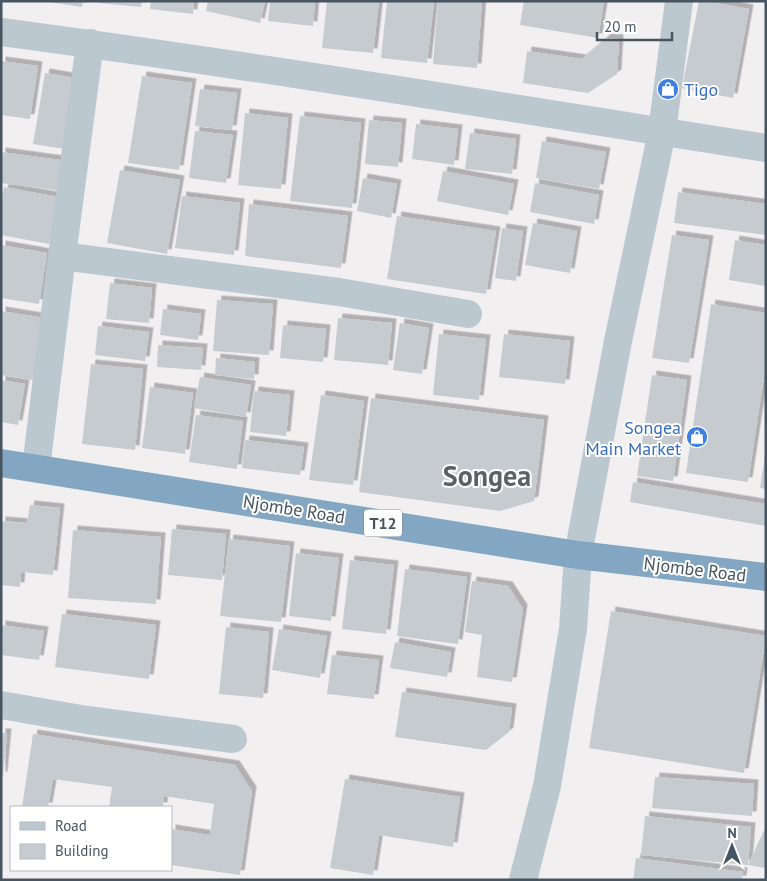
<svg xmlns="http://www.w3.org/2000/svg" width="767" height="881" viewBox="0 0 767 881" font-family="'PT Sans',sans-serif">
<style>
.building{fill:#c6cbd0;filter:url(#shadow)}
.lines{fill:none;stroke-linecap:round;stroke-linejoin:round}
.minor{stroke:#bcc8d0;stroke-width:28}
.highway{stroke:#83a7c2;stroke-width:28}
.labels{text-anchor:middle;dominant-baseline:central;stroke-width:4;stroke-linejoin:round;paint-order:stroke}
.shield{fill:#fff;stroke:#7e888f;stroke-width:1}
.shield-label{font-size:16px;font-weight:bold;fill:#46555f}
.shop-label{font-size:18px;fill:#366cbe;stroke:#fff;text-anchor:start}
.street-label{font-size:18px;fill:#46555f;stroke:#fff}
.town-label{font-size:28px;font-weight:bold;fill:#5b6165;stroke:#fff}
</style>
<defs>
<filter id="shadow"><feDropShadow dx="4.5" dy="-4.5" stdDeviation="0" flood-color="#0004"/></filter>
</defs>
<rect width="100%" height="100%" fill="#f2eff0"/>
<!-- building -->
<g class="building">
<path d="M 49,1 L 83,1 L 82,7 L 49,2 Z"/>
<path d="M 99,1 L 142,1 L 141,7 L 99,3 Z"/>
<path d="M 151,1 L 194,1 L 193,14 L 150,9 Z"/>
<path d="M 208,1 L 265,1 L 260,23 L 206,11 Z"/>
<path d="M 270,1 L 315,1 L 313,26 L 268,21 Z"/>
<path d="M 327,1 L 379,1 L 373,53 L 322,48 Z"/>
<path d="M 387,1 L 434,1 L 427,63 L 381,58 Z"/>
<path d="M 438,1 L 482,1 L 477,68 L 433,64 Z"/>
<path d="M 524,1 L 604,1 L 598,38 L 520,25 Z"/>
<path d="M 699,1 L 705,1 L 749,9 L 733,98 L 682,88 Z"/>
<path d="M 607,38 L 619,39 L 617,74 L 588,93 L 523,83 L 527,51 L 582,59 Z"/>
<path d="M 1,61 L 38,66 L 30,119 L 1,115 Z"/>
<path d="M 45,73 L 81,79 L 70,150 L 33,144 Z"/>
<path d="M 142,76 L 192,83 L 179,170 L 128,163 Z"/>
<path d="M 200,89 L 237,93 L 232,130 L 195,126 Z"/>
<path d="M 245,113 L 288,118 L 281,189 L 238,185 Z"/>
<path d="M 300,116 L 361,123 L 352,208 L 290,201 Z"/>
<path d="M 369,120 L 402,123 L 398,167 L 365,164 Z"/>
<path d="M 416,124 L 458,129 L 454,165 L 412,159 Z"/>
<path d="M 195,131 L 233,135 L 226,183 L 189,178 Z"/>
<path d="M 470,133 L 516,139 L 512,174 L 465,169 Z"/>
<path d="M 542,141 L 606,152 L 599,189 L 536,178 Z"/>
<path d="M 1,152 L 67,161 L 62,191 L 1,183 Z"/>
<path d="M 120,170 L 180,180 L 167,254 L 107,243 Z"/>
<path d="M 443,171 L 514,184 L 508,215 L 437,201 Z"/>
<path d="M 363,178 L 397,184 L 391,218 L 357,211 Z"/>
<path d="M 535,183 L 599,195 L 594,224 L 530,212 Z"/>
<path d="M 4,187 L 58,197 L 49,244 L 1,235 L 1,204 Z"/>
<path d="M 678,192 L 766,204 L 766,235 L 674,223 Z"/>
<path d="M 182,196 L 240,203 L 234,255 L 175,248 Z"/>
<path d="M 249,204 L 348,216 L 341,268 L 245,256 Z"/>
<path d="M 397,216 L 496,231 L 486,294 L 387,279 Z"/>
<path d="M 533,223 L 577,231 L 570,273 L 525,265 Z"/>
<path d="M 502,228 L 523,231 L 516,281 L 495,278 Z"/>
<path d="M 672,235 L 709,240 L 689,363 L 652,358 Z"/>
<path d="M 735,240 L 766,245 L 766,286 L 729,280 Z"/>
<path d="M 1,245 L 47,253 L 39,304 L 1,298 Z"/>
<path d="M 110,283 L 152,288 L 149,323 L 106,319 Z"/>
<path d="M 217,300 L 273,304 L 269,355 L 213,351 Z"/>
<path d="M 711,304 L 766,313 L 766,363 L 748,482 L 686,473 Z"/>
<path d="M 163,309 L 201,314 L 198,340 L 160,335 Z"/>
<path d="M 1,311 L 44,318 L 33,380 L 1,375 Z"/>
<path d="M 338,318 L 392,323 L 388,365 L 334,360 Z"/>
<path d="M 400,323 L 429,328 L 422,374 L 393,370 Z"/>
<path d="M 283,325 L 326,329 L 323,362 L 280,358 Z"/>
<path d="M 98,326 L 149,332 L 145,361 L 95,355 Z"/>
<path d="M 439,334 L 486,339 L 479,400 L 433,395 Z"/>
<path d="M 504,334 L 570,341 L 565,384 L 499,377 Z"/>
<path d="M 158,345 L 203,348 L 201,370 L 157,367 Z"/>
<path d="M 216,358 L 255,362 L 254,379 L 215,375 Z"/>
<path d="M 91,364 L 143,369 L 135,450 L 82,444 Z"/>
<path d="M 652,375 L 687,380 L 673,481 L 637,476 Z"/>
<path d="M 200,377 L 251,385 L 246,417 L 194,408 Z"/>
<path d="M 1,380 L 25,384 L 18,425 L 1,422 Z"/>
<path d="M 150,387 L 193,393 L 185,454 L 142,448 Z"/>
<path d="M 254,391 L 290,395 L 286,436 L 250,432 Z"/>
<path d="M 321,395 L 364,401 L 353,485 L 309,480 Z"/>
<path d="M 371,398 L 544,420 L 534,501 L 500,511 L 359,492 Z"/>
<path d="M 196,415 L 243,421 L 237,469 L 189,462 Z"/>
<path d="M 245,440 L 304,447 L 300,475 L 242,468 Z"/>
<path d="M 765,456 L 766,456 L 766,489 L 760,488 Z"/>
<path d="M 633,482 L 766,504 L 766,526 L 630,502 Z"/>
<path d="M 30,505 L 60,508 L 53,575 L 21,572 L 20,587 L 1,585 L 1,521 L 27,523 Z"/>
<path d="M 172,529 L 226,534 L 222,580 L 168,575 Z"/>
<path d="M 73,530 L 161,537 L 156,604 L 68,598 Z"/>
<path d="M 229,539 L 290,546 L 281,622 L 220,616 Z"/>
<path d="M 296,553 L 339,558 L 331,621 L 289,616 Z"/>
<path d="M 350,560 L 394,565 L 386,634 L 342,629 Z"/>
<path d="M 405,569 L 467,577 L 458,644 L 397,636 Z"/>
<path d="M 472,581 L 508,586 L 523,609 L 512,682 L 477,677 L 482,635 L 465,632 Z"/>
<path d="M 611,611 L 766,636 L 744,773 L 589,748 Z"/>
<path d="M 62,614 L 156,625 L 149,679 L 55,667 Z"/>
<path d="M 1,625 L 44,631 L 39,660 L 1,655 Z"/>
<path d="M 226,627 L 269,632 L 263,698 L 219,694 Z"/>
<path d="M 279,629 L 327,636 L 320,678 L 272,670 Z"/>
<path d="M 395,642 L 451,652 L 447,677 L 390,668 Z"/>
<path d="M 332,655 L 379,660 L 374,699 L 327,694 Z"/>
<path d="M 402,692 L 512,708 L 509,732 L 486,750 L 395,737 Z"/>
<path d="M 1,733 L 7,733 L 3,776 L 1,776 Z"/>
<path d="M 33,734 L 235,765 L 252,791 L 240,875 L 171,865 L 171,829 L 210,835 L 214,804 L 164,796 L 163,807 L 109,807 L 112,787 L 53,779 L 48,807 L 22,807 Z"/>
<path d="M 655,777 L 754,784 L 752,816 L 652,808 Z"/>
<path d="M 345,779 L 460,797 L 453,847 L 379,835 L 373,875 L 330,868 Z"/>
<path d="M 645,816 L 751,827 L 748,865 L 641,855 Z"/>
<path d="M 766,826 L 766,868 L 748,865 Z"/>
<path d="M 636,858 L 743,872 L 742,880 L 633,880 Z"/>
</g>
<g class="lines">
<!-- minor -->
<g class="minor">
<path d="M 1,32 C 257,66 511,108 766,148"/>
<path d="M 62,256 L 339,292 L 468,314"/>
<path d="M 36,468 L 62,256 L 90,43"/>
<path d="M 1,705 L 87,720 L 233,739"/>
<path d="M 523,880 L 547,786 L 573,629 L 578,555 L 618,341 L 662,132 L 679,1"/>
</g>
<!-- highway -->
<path class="highway" d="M 1,463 L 578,555 L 766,577"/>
</g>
<!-- icons -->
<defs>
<g id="shop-disc" transform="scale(1.125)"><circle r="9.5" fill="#3f7fe0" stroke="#fff"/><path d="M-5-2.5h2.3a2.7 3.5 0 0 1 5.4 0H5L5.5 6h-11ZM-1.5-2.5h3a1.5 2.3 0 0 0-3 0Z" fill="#fff"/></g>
</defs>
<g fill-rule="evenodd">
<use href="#shop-disc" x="668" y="89"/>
<use href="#shop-disc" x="697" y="437"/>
</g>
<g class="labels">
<!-- shield labels -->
<rect class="shield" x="364" y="509.5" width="38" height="27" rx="4"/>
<g class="shield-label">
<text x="383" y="523">T12</text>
</g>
<!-- shop labels -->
<g class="shop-label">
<text x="684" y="89">Tigo</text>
<text x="681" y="427" text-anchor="end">Songea<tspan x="681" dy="21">Main Market</tspan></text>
</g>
<!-- street labels -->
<g class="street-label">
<text transform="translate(294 509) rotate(9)">Njombe Road</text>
<text transform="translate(695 569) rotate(7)">Njombe Road</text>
</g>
<!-- town labels -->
<g class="town-label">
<text x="487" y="475">Songea</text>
</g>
</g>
<!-- border -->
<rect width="767" height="881" fill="none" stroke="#46555f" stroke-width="5"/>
<!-- legend -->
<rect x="10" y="806" width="162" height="65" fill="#ffffff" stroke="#b5bbbf"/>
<rect x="20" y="822" width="25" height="8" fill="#bcc8d0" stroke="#b5bbbf"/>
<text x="55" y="831" font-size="15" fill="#46555f">Road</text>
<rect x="20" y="844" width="25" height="15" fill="#c6cbd0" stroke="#b5bbbf"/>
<text x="55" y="856" font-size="15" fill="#46555f">Building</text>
<!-- north arrow -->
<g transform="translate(732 846)" stroke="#ffffff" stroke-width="4" paint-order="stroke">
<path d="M0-4L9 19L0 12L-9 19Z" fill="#46555f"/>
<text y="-8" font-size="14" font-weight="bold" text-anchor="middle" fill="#46555f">N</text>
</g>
<!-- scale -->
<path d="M597 32v8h75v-8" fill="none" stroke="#46555f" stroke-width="2.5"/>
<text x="604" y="32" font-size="15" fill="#46555f" stroke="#ffffff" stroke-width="4" paint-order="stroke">20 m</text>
</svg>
